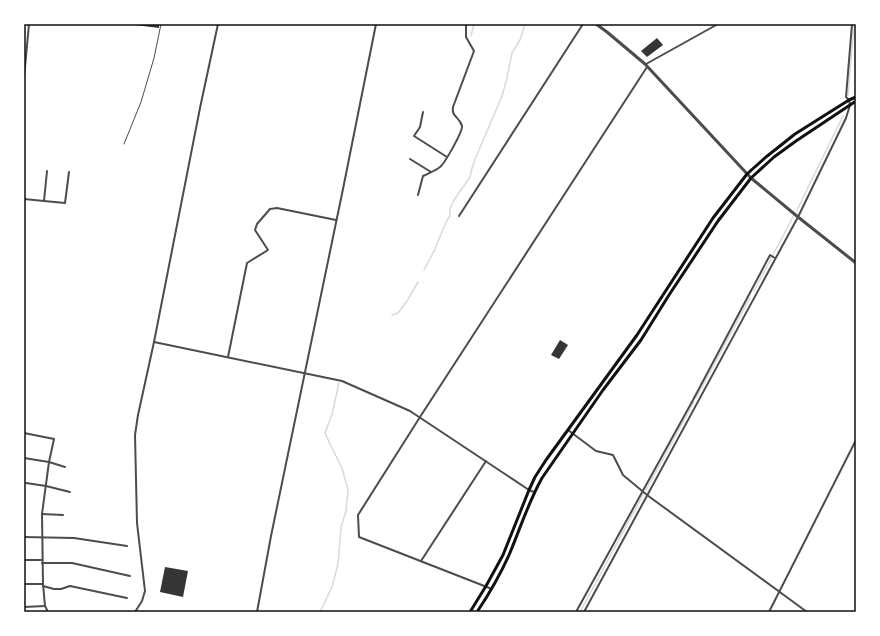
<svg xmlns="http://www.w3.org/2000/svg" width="880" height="636" viewBox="0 0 880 636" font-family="Georgia,serif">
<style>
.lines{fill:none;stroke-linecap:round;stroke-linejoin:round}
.stream{stroke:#d9d9d9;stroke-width:1.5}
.building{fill:#353535}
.service{stroke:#4c4c4c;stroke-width:1}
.minor{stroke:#4c4c4c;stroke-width:2}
.tertiary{stroke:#4c4c4c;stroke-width:3}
.secondary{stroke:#111;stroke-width:3}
.neatline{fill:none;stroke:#111;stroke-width:1.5}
</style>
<rect width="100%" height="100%" fill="#fff"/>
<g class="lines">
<!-- stream -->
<g class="stream">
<path d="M 471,36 L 474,24"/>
<path d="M 848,95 L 854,24"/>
<path d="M 797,210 L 843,116"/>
<path d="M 424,270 L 435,249 L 446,222 L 450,216 L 450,209 L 454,200 L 470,177 L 472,168 L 476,157 L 502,96 L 507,78 L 512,53 L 520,40 L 525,24"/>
<path d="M 754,291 L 794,215"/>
<path d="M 392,315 L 398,313 L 407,301 L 418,282"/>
<path d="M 696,398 L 750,298"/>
<path d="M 646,490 L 694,402"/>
<path d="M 320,612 L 332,587 L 338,564 L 341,527 L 346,511 L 348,490 L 342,468 L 331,446 L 325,433 L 332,414 L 339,383"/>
<path d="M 580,612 L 643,495"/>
</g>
</g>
<!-- building -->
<g class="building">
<path d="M 135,24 L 159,24 L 159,28 L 135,25 Z"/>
<path d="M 657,38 L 663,45 L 647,57 L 641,51 Z"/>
<path d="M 560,340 L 568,345 L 559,359 L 551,355 Z"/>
<path d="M 165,567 L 188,571 L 183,597 L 160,592 Z"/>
</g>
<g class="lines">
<!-- service -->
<path class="service" d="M 124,144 L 141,102 L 154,58 L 161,24"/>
<!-- minor -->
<g class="minor">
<path d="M 646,64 L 718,24"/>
<path d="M 24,78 L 29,24"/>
<path d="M 423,112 L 420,127 L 414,136 L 447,157"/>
<path d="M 410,159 L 431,172"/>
<path d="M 418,195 L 423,176 C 429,173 435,171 440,167 C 445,163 463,131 462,126 C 460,117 451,117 453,107 L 474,51 L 466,37 L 466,24"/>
<path d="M 24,199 L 44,201 L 47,171"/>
<path d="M 44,201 L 65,203 L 69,172"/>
<path d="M 459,216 L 583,24"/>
<path d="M 154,342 L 342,381 L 410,411 L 529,490 L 534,492"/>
<path d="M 228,357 L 247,263 L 268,250 L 255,230 L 257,224 L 270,209 L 277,208 L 336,220"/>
<path d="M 568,430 L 596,451 L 613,455 L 623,475 L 647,495 L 807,612"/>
<path d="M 24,433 L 54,439 L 49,462 L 42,514 L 43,584 L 45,606 L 48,612"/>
<path d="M 24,458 L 49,462 L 65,467"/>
<path d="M 26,483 L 46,486 L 70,492"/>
<path d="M 42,514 L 63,515"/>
<path d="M 24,537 L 74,538 L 127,546"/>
<path d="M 24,560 L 42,560"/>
<path d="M 421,561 L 486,461"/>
<path d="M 42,563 L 72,563 L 130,576"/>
<path d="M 24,584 L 43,584"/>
<path d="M 43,586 L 54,589 L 61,589 L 70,586 L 127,598"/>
<path d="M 492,589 L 359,537 L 358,515 L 420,417 L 647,67"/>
<path d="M 24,607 L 45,606"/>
<path d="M 135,612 L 142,601 L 145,591 L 137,523 L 135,435 L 138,415 L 154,342 L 200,108 L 218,24"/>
<path d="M 257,612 L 271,536 L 343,189 L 376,24"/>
<path d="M 576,612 L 693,400 L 770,255 L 775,258"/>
<path d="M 584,612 L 798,217 L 846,118 L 850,105 L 849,100 L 846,97 L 852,24"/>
<path d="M 769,612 L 856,440"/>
</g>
<!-- tertiary -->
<path class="tertiary" d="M 596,24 L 607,32 L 645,64 L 751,178 L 798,217 L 856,263"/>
<!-- secondary -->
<g class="secondary">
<path d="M 470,612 L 486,586 L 503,555 L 529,490 L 535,477 L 546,460 L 637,335 L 713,218 L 747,174 L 766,157 L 795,134 L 849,100 L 856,97"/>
<path d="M 477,612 C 489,594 500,575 509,555 C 520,529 528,503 542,478 L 603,390 L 641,340 L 669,295 L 718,221 L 751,178 L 774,157 L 796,141 L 856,101"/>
</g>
</g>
<!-- border -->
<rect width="880" height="636" fill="none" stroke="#ffffff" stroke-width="50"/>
<rect x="25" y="25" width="830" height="586" class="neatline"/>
</svg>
